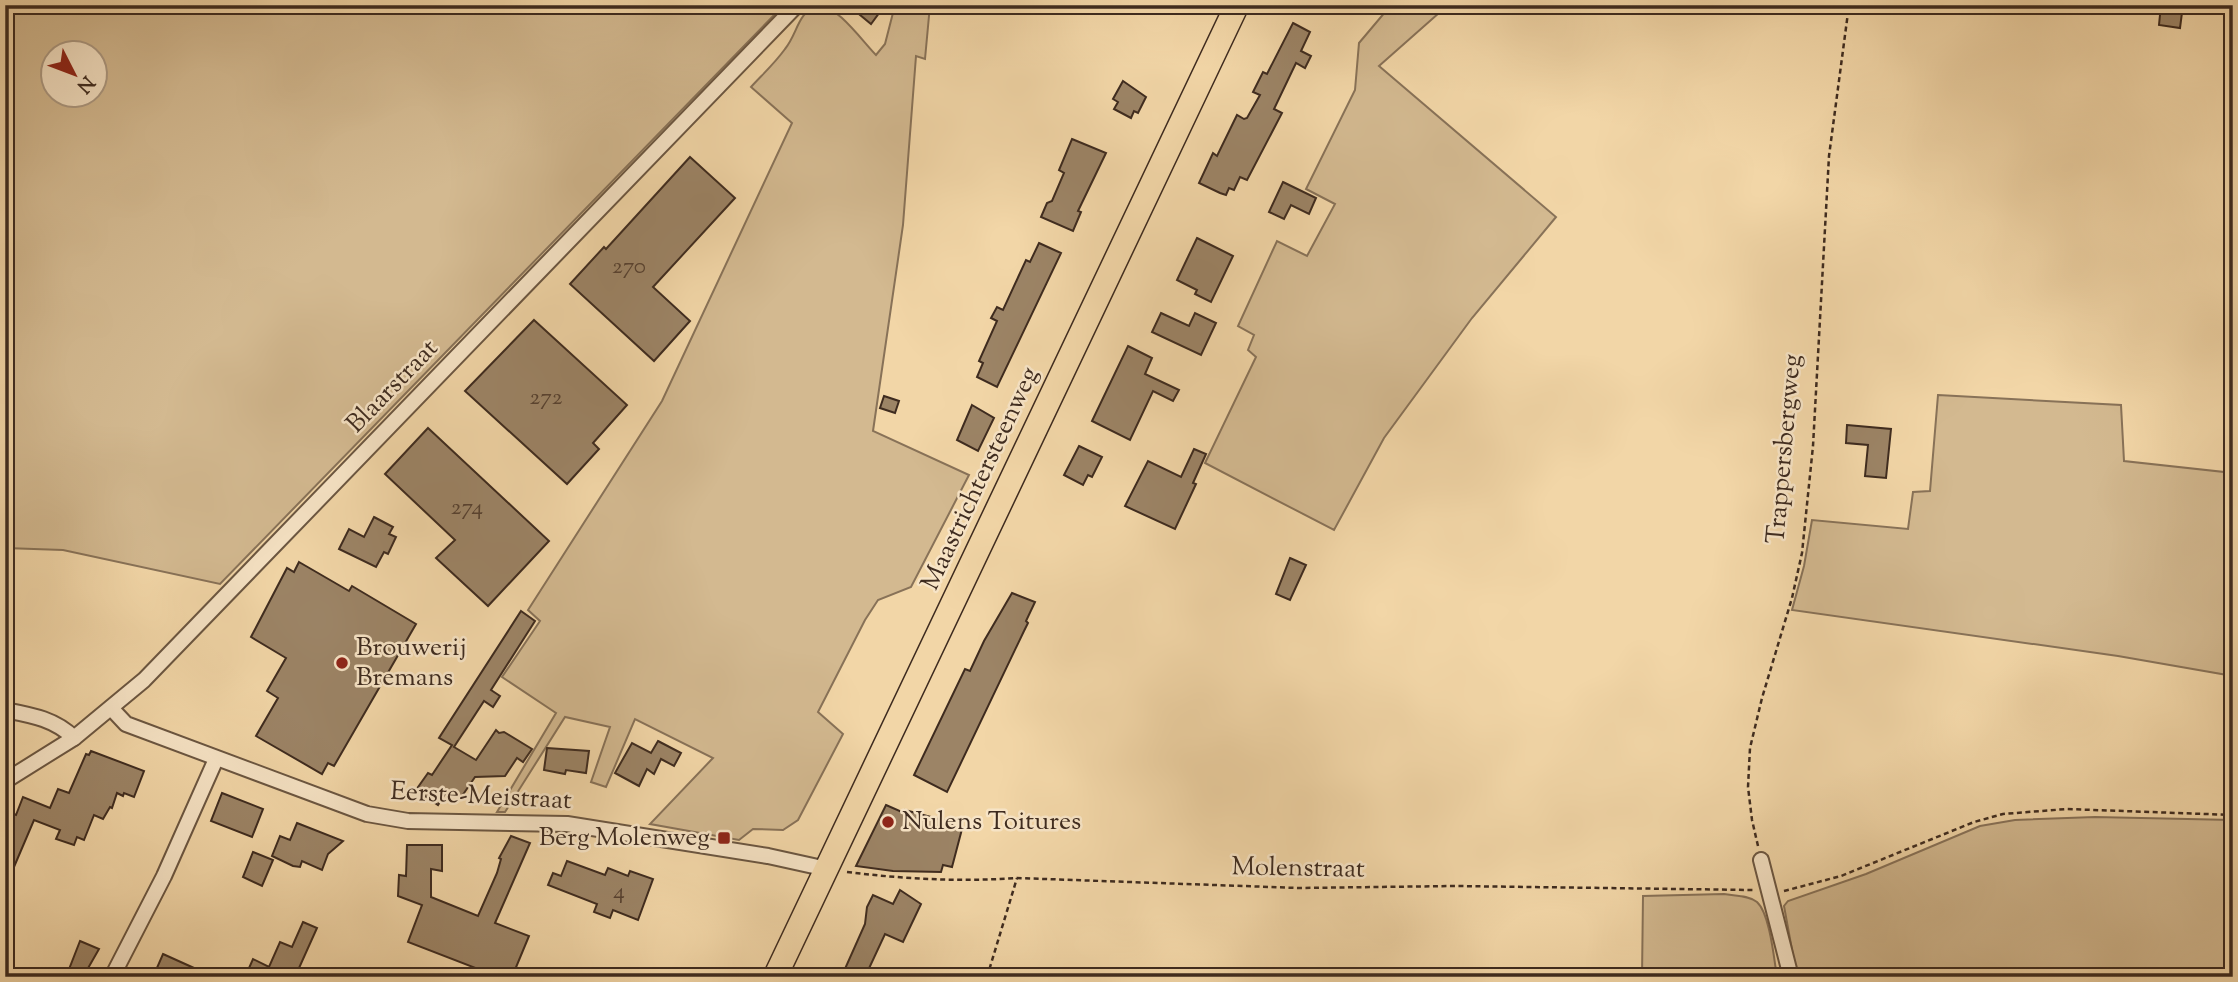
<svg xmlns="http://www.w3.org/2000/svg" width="2238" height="982" viewBox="0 0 2238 982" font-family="'Sorts Mill Goudy',serif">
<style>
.green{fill:#d3b990;stroke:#887258;stroke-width:2;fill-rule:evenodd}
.building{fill:#9c8466;stroke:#3e2b1f;stroke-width:2}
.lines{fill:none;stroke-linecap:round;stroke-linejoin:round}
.minor-casing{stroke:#6b5641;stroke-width:18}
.primary-casing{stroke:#3e2b1f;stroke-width:26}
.path{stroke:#3e2b1f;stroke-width:2.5;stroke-dasharray:5 3.5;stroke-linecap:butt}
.minor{stroke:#f7e4c6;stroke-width:14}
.primary{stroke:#f2d6a7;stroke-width:23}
.poi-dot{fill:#8f2418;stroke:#f7e4c6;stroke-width:2.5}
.labels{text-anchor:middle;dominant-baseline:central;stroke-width:5;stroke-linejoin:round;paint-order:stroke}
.number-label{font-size:23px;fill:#564131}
.street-label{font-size:26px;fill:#3e2b1f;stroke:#f7e4c6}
.poi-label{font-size:26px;fill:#3e2b1f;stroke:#f7e4c6;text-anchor:start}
</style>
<rect width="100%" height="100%" fill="#f2d6a7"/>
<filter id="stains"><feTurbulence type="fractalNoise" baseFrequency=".00286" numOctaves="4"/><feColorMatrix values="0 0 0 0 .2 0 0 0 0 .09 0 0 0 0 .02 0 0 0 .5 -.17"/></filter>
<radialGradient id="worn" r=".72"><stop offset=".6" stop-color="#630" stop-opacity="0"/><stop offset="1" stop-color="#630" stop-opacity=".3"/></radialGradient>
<!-- green -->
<g class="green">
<path d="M 5,5 L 780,5 L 781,8 L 220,584 L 63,550 L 5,548 ZM 52,52 L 94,52 L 94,94 L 52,94 Z"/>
<path d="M 818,5 C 837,5 863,42 876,55 L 885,44 L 895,5 L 930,5 L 925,59 L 916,56 L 903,225 L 873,431 L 969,475 L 911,587 L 878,600 L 865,620 L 818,712 L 843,734 L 798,820 L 783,830 L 753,829 L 739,840 L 650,824 L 713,758 L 635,719 L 606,787 L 591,782 L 610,727 L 565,717 L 505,812 L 497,812 L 556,713 L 502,677 L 540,621 L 528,610 L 662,401 L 792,123 L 751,87 C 762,75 775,63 785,49 C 798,33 797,13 818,5 Z"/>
<path d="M 1391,5 L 1448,5 L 1379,66 L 1556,217 L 1472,318 L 1384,438 L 1334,530 L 1205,463 L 1256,357 L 1248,350 L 1254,335 L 1238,326 L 1277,241 L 1307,256 L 1335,204 L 1306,189 L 1355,90 L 1359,43 Z"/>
<path d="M 1938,395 L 2121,405 L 2124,461 L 2233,473 L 2233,676 L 2118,656 L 1792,610 L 1804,566 L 1812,520 L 1908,529 L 1913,492 L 1930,491 Z"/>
<path d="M 2095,817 L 2233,820 L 2233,977 L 1797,977 L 1784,906 L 1788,901 L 1866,874 L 1980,826 L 2015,820 Z"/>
<path d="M 1724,894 C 1734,896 1748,895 1757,902 C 1770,914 1774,959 1777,977 L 1642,977 L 1643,896 Z"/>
</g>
<!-- building -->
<g class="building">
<path d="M 848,5 L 885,5 L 871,24 Z"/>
<path d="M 2161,5 L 2183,5 L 2180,28 L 2159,25 Z"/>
<path d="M 1293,23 L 1310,32 L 1301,51 L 1311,56 L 1305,68 L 1296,63 L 1274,109 L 1282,113 L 1247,180 L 1240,177 L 1234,190 L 1229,188 L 1226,195 L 1220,193 L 1199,183 L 1213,153 L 1217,156 L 1237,115 L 1244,119 L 1247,118 L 1260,95 L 1253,92 L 1263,72 L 1267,74 Z"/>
<path d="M 1123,81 L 1146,97 L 1138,113 L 1134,111 L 1131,118 L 1114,109 L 1118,102 L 1113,99 Z"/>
<path d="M 1072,139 L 1106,153 L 1078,211 L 1081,212 L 1073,231 L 1041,217 L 1047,203 L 1052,201 L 1064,173 L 1059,170 Z"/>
<path d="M 690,157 L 735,198 L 653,287 L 690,321 L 654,361 L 570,284 L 604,247 L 606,249 Z"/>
<path d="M 1283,182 L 1316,198 L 1309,214 L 1291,205 L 1284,219 L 1269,212 Z"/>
<path d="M 1197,238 L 1233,256 L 1211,302 L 1195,294 L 1197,290 L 1177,280 Z"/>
<path d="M 1039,243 L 1061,253 L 997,387 L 977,377 L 983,363 L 979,361 L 997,321 L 991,318 L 997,307 L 1003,310 L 1026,260 L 1030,262 Z"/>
<path d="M 1161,313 L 1189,326 L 1195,313 L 1216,323 L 1201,355 L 1152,332 Z"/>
<path d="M 534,320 L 627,405 L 593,443 L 599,449 L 567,484 L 465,391 Z"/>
<path d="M 1128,346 L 1152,358 L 1145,374 L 1179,390 L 1173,401 L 1153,391 L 1130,440 L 1092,421 Z"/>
<path d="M 884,396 L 899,401 L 895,413 L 880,408 Z"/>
<path d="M 972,405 L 994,418 L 978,451 L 957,440 Z"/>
<path d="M 1847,425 L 1891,429 L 1886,478 L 1865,476 L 1868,445 L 1846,443 Z"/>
<path d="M 428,428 L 549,541 L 488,606 L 436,558 L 455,540 L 385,474 Z"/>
<path d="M 1079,446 L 1102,457 L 1092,477 L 1088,475 L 1083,485 L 1064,475 Z"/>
<path d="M 1194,449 L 1206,454 L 1193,483 L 1196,484 L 1175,529 L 1125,506 L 1148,461 L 1181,477 Z"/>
<path d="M 374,517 L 393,527 L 389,534 L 396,537 L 388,554 L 384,552 L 376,567 L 339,549 L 349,529 L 364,537 Z"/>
<path d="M 1290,558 L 1306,565 L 1290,600 L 1276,594 Z"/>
<path d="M 299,562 L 349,591 L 352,586 L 416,624 L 334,766 L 328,763 L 322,774 L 256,736 L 278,698 L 267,691 L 286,658 L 251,637 L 287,568 L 294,572 Z"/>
<path d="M 1012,593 L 1035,602 L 1026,621 L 1028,623 L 1024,631 L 947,792 L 914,775 L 965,669 L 970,671 L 984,641 Z"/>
<path d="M 521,611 L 535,621 L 491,690 L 500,696 L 493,707 L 484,701 L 454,747 L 476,760 L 496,730 L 499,733 L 504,732 L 532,749 L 523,762 L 517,758 L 505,776 L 475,777 L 460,799 L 447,791 L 438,805 L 416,790 L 428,773 L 432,775 L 452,745 L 439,738 Z"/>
<path d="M 658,741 L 681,753 L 674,766 L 661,759 L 654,774 L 647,769 L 639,786 L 615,773 L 632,743 L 651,753 Z"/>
<path d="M 547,748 L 589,751 L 586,773 L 566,770 L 565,774 L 544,770 Z"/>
<path d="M 91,751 L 144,771 L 134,797 L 124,793 L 123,796 L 117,793 L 112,808 L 110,807 L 103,819 L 94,815 L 84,840 L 77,837 L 74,845 L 56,839 L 60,830 L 34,820 L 5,888 L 5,810 L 16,815 L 23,797 L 50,808 L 58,789 L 69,793 L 86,754 L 89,755 Z"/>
<path d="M 222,793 L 263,809 L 252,837 L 211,821 Z"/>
<path d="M 886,805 L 904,813 L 905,810 L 953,823 L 952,827 L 962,829 L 952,867 L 943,865 L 941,872 L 893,871 L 856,866 Z"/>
<path d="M 297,823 L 343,841 L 328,854 L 322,870 L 302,861 L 300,867 L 293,866 L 272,856 L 280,836 L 290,840 Z"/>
<path d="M 511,836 L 530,843 L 495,923 L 529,936 L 512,977 L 484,977 L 486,972 L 408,942 L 422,905 L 398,896 L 399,875 L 406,876 L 407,845 L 442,845 L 442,871 L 431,869 L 431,897 L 478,916 L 497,873 L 501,859 L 499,858 Z"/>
<path d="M 253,852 L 273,860 L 262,886 L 243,877 Z"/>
<path d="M 567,861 L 605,875 L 608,868 L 628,876 L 630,871 L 653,879 L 638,920 L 613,910 L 610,918 L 594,912 L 597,904 L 548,885 L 553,873 L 561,876 Z"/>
<path d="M 900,890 L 921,904 L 903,942 L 885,934 L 865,977 L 856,977 L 844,971 L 865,924 L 867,907 L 873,895 L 893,904 Z"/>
<path d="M 303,922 L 317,928 L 295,977 L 245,977 L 253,959 L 269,967 L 280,942 L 292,947 Z"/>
<path d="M 80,941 L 99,949 L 83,977 L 66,977 Z"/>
<path d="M 163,954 L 214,977 L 153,977 Z"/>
</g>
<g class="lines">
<!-- minor casing -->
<g class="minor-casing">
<g id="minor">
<path d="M 111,708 L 126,724 L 367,814 L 408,821 L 567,824 L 768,856 L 827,869"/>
<path d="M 5,710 C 31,715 55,719 74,738"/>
<path d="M 5,781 L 74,738 L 144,680 L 797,5"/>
<path d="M 1761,860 L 1791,977"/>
<path d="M 112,977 L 164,876 L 216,759"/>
</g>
</g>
<!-- primary casing -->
<g class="primary-casing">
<path id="primary" d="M 775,977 L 1237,5"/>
</g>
<!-- path -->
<g class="path">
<path d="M 1758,846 L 1752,820 L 1748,787 L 1750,748 L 1762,698 L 1792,598 L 1802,553 L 1813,446 L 1829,156 L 1849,5"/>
<path d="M 847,872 C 904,879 960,882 1017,878 L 1299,888 L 1455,886 L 1753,890"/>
<path d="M 1784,891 L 1841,876 L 1974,822 L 2003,814 L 2067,809 L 2233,815"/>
<path d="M 987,977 L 1017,878"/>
</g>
<!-- minor -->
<use href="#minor" class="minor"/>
<!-- primary -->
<use href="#primary" class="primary"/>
</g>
<!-- markers -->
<g class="poi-dot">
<circle cx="342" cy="663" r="7"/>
<circle cx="888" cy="822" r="7"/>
<rect x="717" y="831" width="14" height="14" rx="3.5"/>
</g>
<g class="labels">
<!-- number labels -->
<g class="number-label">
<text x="629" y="267">270</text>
<text x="546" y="398">272</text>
<text x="467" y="508">274</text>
<text x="619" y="892">4</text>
</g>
<!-- street labels -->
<g class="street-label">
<text transform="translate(393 387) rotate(-46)">Blaarstraat</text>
<text transform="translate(1785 449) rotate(-85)">Trappersbergweg</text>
<text transform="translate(981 479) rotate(-65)">Maastrichtersteenweg</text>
<text transform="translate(481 797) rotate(3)">Eerste-Meistraat</text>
<text transform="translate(1298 869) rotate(1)">Molenstraat</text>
</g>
<!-- poi labels -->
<g class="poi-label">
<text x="356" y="648">Brouwerij<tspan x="356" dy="30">Bremans</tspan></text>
<text x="902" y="822">Nulens Toitures</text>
<text x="710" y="838" text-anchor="end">Berg Molenweg</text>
</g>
</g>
<!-- margin -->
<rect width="2238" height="982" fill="none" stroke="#f2d6a7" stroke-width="28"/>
<rect x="7" y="7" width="2224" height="968" fill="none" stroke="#3e2b1f" stroke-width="3.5"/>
<rect x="14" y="14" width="2210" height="954" fill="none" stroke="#3e2b1f" stroke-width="2"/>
<!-- north arrow -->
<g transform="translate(74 74) rotate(132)"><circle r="33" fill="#f7e4c6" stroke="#ad9a83" stroke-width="2"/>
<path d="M0-5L12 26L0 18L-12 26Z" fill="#8f2418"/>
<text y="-10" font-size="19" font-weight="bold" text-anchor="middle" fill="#3e2b1f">N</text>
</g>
<rect width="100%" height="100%" filter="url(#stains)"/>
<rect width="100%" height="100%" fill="url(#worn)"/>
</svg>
